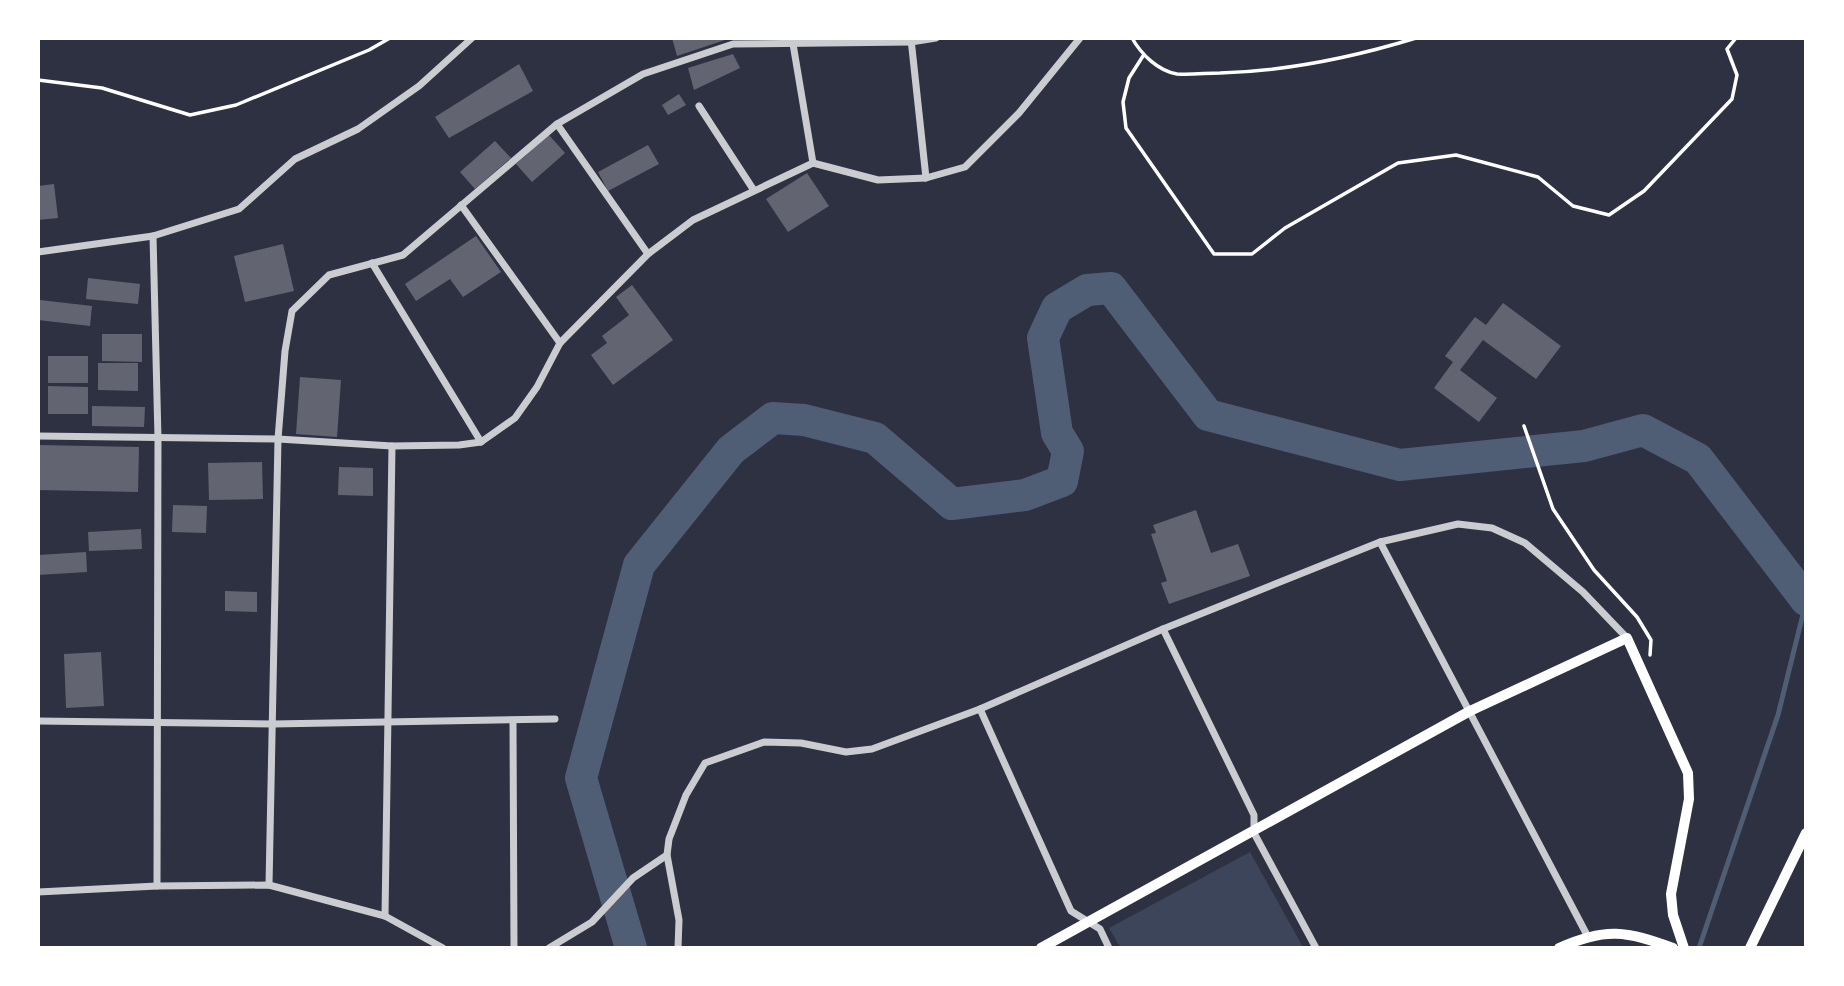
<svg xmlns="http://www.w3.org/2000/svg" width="1844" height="986" viewBox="0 0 1844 986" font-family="Georgia,serif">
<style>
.green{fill:#3c4559}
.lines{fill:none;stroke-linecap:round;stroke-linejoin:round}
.stream{stroke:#4f5d75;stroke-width:5}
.river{stroke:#4f5d75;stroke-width:32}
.building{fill:#626471}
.path{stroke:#fff;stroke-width:3.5}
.minor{stroke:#caccd0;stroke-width:7}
.secondary{stroke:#fff;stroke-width:10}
</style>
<rect width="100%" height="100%" fill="#2d3142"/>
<!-- green -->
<path class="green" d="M 1250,852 L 1303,947 L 1120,947 L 1109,928 Z"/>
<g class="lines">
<!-- stream -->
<path class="stream" d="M 1699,948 L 1778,715 L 1806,602"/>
<!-- river -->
<path class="river" d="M 631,948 L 581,778 L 639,565 L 731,450 L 773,418 L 804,420 L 875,438 L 952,504 L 1025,495 L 1062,481 L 1068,451 L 1057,433 L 1043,338 L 1057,308 L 1087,290 L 1111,288 L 1208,415 L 1400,465 L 1584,446 L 1643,430 L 1698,459 L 1806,600"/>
</g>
<!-- building -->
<g class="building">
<path d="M 672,38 L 728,38 L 728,39 L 677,56 Z"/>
<path d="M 733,54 L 740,68 L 694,90 L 688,68 Z"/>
<path d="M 519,64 L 533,91 L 449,138 L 435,117 Z"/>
<path d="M 679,94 L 686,105 L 668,115 L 662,105 Z"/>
<path d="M 549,135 L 565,153 L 532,182 L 516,164 Z"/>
<path d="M 495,141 L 511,158 L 475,189 L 460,172 Z"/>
<path d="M 648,145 L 659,164 L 608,191 L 598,172 Z"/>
<path d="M 807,173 L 829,206 L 788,232 L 766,199 Z"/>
<path d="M 54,184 L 58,218 L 38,220 L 38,186 Z"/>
<path d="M 476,236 L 501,272 L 463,297 L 450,279 L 416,301 L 405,284 Z"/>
<path d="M 283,244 L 294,291 L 245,302 L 234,256 Z"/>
<path d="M 88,278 L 140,284 L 138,304 L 86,299 Z"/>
<path d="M 632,285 L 673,340 L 613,385 L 591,355 L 607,343 L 602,336 L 629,315 L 616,297 Z"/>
<path d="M 40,300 L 92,306 L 90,326 L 38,320 Z"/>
<path d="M 1503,303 L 1561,346 L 1536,379 L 1483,340 L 1460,370 L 1497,398 L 1479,422 L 1434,388 L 1453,362 L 1445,356 L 1475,317 L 1486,325 Z"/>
<path d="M 102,334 L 142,334 L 142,362 L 102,361 Z"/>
<rect x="48" y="356" width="40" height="27"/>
<path d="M 98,363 L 138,363 L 138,391 L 98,390 Z"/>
<path d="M 300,377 L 341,380 L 337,437 L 296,434 Z"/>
<path d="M 48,386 L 88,387 L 88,414 L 48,414 Z"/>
<path d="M 92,406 L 145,407 L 144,427 L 92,426 Z"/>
<path d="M 38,445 L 139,447 L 138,492 L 38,490 Z"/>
<path d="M 262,462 L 263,499 L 209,500 L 208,463 Z"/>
<path d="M 339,467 L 373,468 L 373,496 L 338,495 Z"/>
<path d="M 173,505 L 207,506 L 206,533 L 172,532 Z"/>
<path d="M 1196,510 L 1211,553 L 1238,544 L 1250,576 L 1169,604 L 1161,583 L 1167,581 L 1151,534 L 1156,533 L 1153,525 Z"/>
<path d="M 141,529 L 142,549 L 89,551 L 88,532 Z"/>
<path d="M 86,552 L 87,572 L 38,575 L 38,555 Z"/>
<path d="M 225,591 L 257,592 L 257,612 L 225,611 Z"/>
<path d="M 101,652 L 104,706 L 66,708 L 64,654 Z"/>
</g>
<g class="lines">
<!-- path -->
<g class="path">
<path d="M 1132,38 C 1141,54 1158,71 1177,74 C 1191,75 1207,73 1220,73 C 1288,71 1351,58 1416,38"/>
<path d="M 1143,56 L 1129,78 L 1123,102 L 1126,128 L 1214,254 L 1252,254 L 1285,228 L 1398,163 L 1456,155 L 1538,177 L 1573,206 L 1609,215 L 1644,191 L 1732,99 L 1737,75 L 1727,49 L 1736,38"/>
<path d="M 38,80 L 102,88 L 190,115 L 236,105 L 369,50 L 390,38"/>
<path d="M 1524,426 L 1553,509 L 1594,570 L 1637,617 L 1651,640 L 1650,655"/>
</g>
<!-- minor -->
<g class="minor">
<path d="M 792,38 L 813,163"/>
<path d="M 911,39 L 926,178"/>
<path d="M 699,106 L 753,189"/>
<path d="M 557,124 L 648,254"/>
<path d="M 461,205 L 560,343"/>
<path d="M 153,236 L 158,438 L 157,886"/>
<path d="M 38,252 L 153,236 L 239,209 L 295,159 L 358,129 L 419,86 L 472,38"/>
<path d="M 372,263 L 481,442"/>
<path d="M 38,436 L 278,439 L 392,446 L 459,445 L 481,442 L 515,418 L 537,387 L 560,343 L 648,254 L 693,220 L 813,163 L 878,180 L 926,178 L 965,167 L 1019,113 L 1080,38"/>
<path d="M 1380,542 L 1587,935"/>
<path d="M 1163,629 L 1254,815 L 1254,833 L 1316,948"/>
<path d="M 980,709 L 1071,911 L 1100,929 L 1109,948"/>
<path d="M 38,721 L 273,724 L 555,719"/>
<path d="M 513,722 L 514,948"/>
<path d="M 667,855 L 679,920 L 678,948"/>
<path d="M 269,885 L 278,439 L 285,351 L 292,311 L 329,275 L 403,255 L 557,124 L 643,74 L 733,44 L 911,42 L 936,38"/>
<path d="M 38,892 L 157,886 L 269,885 L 385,916 L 443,948"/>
<path d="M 385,916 L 392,446"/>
<path d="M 549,948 L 592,922 L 633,878 L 667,855 L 669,839 L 686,795 L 705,763 L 764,742 L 801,743 L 846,752 L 872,749 L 980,709 L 1163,629 L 1380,542 L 1458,524 L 1492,528 L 1525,543 L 1583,592 L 1627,638"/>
</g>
<!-- secondary -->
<g class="secondary">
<path d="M 1041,948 L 1470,711 L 1627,638 L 1688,773 L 1689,799 L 1671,894 L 1673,915 L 1684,948"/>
<path d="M 1559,948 C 1606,927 1626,931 1673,948"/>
<path d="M 1750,948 L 1806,833"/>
</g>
</g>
<!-- border -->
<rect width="1844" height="986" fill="none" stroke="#ffffff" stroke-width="80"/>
</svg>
